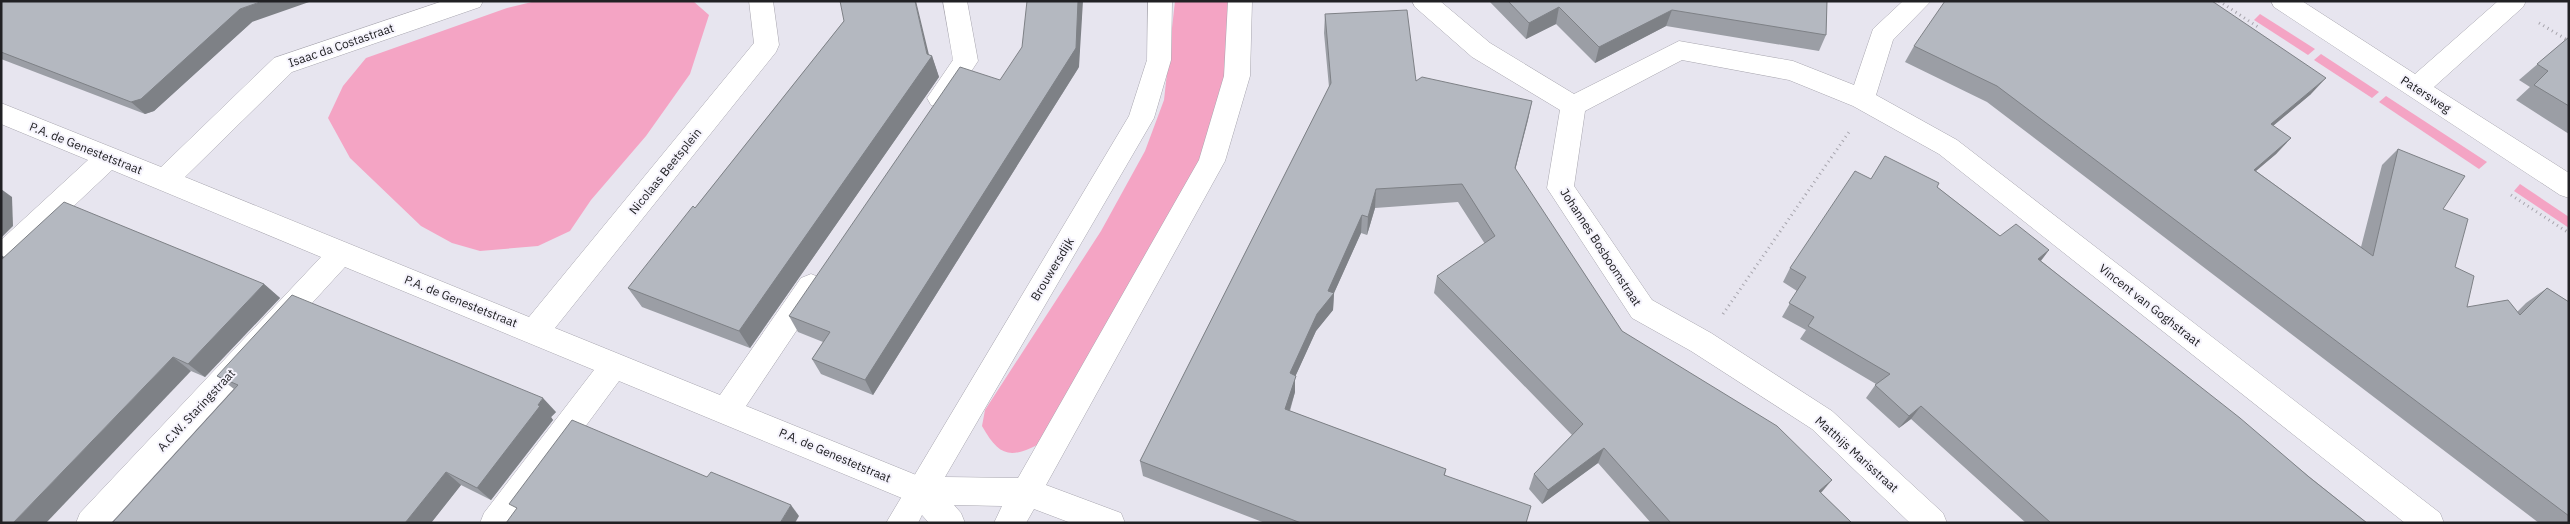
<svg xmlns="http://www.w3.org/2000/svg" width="2570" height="524" viewBox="0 0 2570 524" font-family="'IBM Plex Sans',sans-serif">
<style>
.green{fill:#f4a4c4}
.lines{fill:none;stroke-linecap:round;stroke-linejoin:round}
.street-casing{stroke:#a8a6af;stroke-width:1}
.secondary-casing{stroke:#a8a6af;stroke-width:1}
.path{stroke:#a6a4ac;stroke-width:3;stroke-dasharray:1 4;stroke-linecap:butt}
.street{fill:#fff;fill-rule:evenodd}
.secondary{fill:#fff;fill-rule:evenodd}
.wall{fill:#9b9ea5}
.shaded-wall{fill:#7e8186}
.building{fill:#b4b8c0;stroke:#7e8186}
.labels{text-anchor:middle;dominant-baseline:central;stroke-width:4;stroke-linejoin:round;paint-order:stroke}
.street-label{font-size:12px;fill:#212124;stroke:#f5f3fc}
</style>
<rect width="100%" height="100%" fill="#e7e5ef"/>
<!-- green -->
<g class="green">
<path d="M 536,1 L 693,1 L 709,15 L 690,74 L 646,136 L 591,200 L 570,231 L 538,246 L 480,251 L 452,243 L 421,226 L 350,158 L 328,118 L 343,86 L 366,58 L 507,8 Z"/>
<path d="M 1175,1 L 1233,1 L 1227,77 L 1202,160 L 1043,442 C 1011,459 1000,458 982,426 L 985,410 L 1101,231 L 1145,151 L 1164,100 Z"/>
<path d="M 2260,14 L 2315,49 L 2308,55 L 2254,20 Z"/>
<path d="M 2321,54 L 2379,92 L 2372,98 L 2314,60 Z"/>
<path d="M 2386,96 L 2487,162 L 2479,169 L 2379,102 Z"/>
<path d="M 2520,184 L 2569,217 L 2569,228 L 2514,191 Z"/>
</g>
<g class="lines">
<!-- street casing -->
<g class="street-casing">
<g id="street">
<path d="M 443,1 L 483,1 L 480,7 L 292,72 L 185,177 L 529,317 L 754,43 L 749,1 L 773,1 L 779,45 L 776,52 L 555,328 L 720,395 L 801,278 L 811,274 L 821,278 L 825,286 L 821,294 L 746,406 L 931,481 L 935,491 L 931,501 L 920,505 L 909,501 L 619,381 L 514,523 L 480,523 L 484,513 L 594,370 L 345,267 L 111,523 L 76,523 L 80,513 L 321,257 L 112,170 L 11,265 L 1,268 L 1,240 L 88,160 L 1,124 L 1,103 L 161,167 L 274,58 Z"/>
<path d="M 943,1 L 967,1 L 978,61 L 949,105 L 940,108 L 931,105 L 927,98 L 953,60 Z"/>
<path d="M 1412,1 L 1440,1 L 1490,43 L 1574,94 L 1679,41 L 1793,61 L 1854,85 L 1873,29 L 1903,1 L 1931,1 L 1893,40 L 1876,95 L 1957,140 L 2440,513 L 2444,523 L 2405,523 L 1939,154 L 1853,106 L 1789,80 L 1682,60 L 1585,111 L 1574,186 L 1652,300 L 1711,333 L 1832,411 L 1943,513 L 1947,523 L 1910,523 L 1812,429 L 1691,351 L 1632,318 L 1547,188 L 1560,110 L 1472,57 L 1415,7 Z"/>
<path d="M 2271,1 L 2302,1 L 2415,74 L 2498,1 L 2526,1 L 2523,7 L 2434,87 L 2569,173 L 2569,198 L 2560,195 L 2274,7 Z"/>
</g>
</g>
<!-- secondary casing -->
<g class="secondary-casing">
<path id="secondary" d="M 1148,1 L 1172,1 L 1171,60 L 1154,118 L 945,477 L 1018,478 L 1199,160 L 1224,76 L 1228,1 L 1252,1 L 1250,76 L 1225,161 L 1046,485 L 1121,513 L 1125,523 L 1071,523 L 1034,509 L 1026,523 L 994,523 L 1002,506 L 954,505 L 961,513 L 965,523 L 929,523 L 922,515 L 918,523 L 886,523 L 1129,116 L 1147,60 Z"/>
</g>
<!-- path -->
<g class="path">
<path d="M 2219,1 L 2258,27"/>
<path d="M 2539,23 L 2569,41"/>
<path d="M 2511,195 L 2569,233"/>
<path d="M 1723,314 L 1849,132"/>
</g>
<!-- street -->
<use href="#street" class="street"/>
<!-- secondary -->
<use href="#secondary" class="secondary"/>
</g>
<!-- wall -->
<g class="wall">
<path d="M 1,1 L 252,22 L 154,111 L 145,114 L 1,59 Z"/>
<path d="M 1489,1 L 1827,1 L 1826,35 L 1819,51 L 1666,26 L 1595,63 L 1556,24 L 1526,39 Z"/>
<path d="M 1325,14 L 1416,81 L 1532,101 L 1515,169 L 1622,331 L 1821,493 L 1852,523 L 1651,523 L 1598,463 L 1542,504 L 1529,489 L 1534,474 L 1572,435 L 1434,293 L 1437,276 L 1485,244 L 1458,202 L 1375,208 L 1367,235 L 1361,233 L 1334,293 L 1333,310 L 1316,331 L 1295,377 L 1295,392 L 1290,411 L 1446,469 L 1445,475 L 1526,523 L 1265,523 L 1143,476 L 1140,461 L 1329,87 L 1324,33 Z"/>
<path d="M 844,21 L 932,56 L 939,77 L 750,348 L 642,307 L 628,288 L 695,208 Z"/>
<path d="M 2569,37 L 2569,134 L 2516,100 L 2530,87 L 2519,80 Z"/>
<path d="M 1914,46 L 2311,94 L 2273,126 L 2291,138 L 2276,154 L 2256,171 L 2361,247 L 2382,165 L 2398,149 L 2443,209 L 2455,267 L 2467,307 L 2517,312 L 2526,303 L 2547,288 L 2569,302 L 2569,523 L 2539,523 L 1987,102 L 1905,62 Z"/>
<path d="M 1079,67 L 873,395 L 821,374 L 812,359 L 823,342 L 798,332 L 789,316 Z"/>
<path d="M 1871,179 L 1937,187 L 2000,236 L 2049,250 L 2041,261 L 2367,523 L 2026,523 L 1911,419 L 1899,428 L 1866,398 L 1876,384 L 1800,339 L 1806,330 L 1782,317 L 1797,291 L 1783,282 L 1790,268 Z"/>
<path d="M 5,257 L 264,284 L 280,298 L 205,377 L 191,371 Z"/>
<path d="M 217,376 L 556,412 L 551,417 L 553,420 L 491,500 L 461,485 L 431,523 L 112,523 L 234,389 Z"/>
</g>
<!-- shaded-wall -->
<g class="shaded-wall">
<path d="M 263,1 L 312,1 L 252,22 L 154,111 L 145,114 L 131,102 L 240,9 Z"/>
<path d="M 915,1 L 916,1 L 930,59 L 932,56 L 939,77 L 750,348 L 739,331 L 927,54 Z"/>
<path d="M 1078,1 L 1083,1 L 1079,67 L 873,395 L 865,380 Z"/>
<path d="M 1559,7 L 1556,24 L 1526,39 L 1529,23 Z"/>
<path d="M 1672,10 L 1666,26 L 1595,63 L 1599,47 Z"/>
<path d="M 2326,78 L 2311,94 L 2256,140 L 2271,124 Z"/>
<path d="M 1532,101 L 1528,120 L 1511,186 L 1515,168 Z"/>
<path d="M 2291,138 L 2276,154 L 2239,185 L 2254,170 Z"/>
<path d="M 1,189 L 12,197 L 13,226 L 1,238 Z"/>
<path d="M 1376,189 L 1375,208 L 1367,235 L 1368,217 Z"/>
<path d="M 1362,215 L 1361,233 L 1334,293 L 1333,310 L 1316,331 L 1295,377 L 1295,392 L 1285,425 L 1285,409 L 1290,373 Z"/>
<path d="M 2049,250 L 2038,264 L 2038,259 Z"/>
<path d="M 1,255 L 15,264 L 1,271 Z"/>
<path d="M 264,284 L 280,298 L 205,377 L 188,364 Z"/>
<path d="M 173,357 L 191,371 L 46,523 L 13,523 Z"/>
<path d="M 543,398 L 556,412 L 551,417 L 553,420 L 491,500 L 477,488 Z"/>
<path d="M 1921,406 L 1911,419 L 1899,428 L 1909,416 Z"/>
<path d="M 1604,448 L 1598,463 L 1542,504 L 1548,490 Z"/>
<path d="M 446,472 L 461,485 L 431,523 L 405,523 Z"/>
<path d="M 1832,480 L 1820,494 L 1819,491 Z"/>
<path d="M 791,505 L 799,516 L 795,523 L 780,523 Z"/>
</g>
<!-- building -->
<g class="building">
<path d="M 1,1 L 263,1 L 240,9 L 141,99 L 131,102 L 1,52 Z"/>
<path d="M 840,1 L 915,1 L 927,54 L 932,56 L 739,331 L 628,288 L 693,206 L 695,208 L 844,21 Z"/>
<path d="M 1027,1 L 1078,1 L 1076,48 L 865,380 L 812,359 L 830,332 L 789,316 L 960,67 L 1000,80 L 1022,47 Z"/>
<path d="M 1508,1 L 1827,1 L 1826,35 L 1672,10 L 1599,47 L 1559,7 L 1529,23 Z"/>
<path d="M 1945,1 L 2212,1 L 2326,78 L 2271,124 L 2291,138 L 2254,170 L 2373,256 L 2398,149 L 2465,176 L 2443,209 L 2468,219 L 2455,267 L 2474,276 L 2467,307 L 2508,300 L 2520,315 L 2547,288 L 2569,302 L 2569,516 L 1997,86 L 1914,46 Z"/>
<path d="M 1407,10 L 1416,81 L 1422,77 L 1532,101 L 1515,168 L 1622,331 L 1777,426 L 1832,480 L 1819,491 L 1852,523 L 1671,523 L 1604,448 L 1548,490 L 1534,474 L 1583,424 L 1437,276 L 1495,236 L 1462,184 L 1376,189 L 1368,217 L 1362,215 L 1328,291 L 1334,293 L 1317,314 L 1290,373 L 1296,376 L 1285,409 L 1446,469 L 1444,475 L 1531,506 L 1526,523 L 1301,523 L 1140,461 L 1331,83 L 1325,14 Z"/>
<path d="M 2569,37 L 2569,106 L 2534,85 L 2548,71 L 2537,64 Z"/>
<path d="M 1885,156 L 1939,183 L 1937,187 L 2000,236 L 2016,224 L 2049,250 L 2038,259 L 2240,418 L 2309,477 L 2367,523 L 2051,523 L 1921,406 L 1909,416 L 1875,385 L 1890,374 L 1808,326 L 1814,317 L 1789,303 L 1806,277 L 1790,268 L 1855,171 L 1871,179 Z"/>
<path d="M 64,202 L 264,284 L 188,364 L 173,357 L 13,523 L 1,523 L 1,260 Z"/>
<path d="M 292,295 L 543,398 L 538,405 L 540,406 L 477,488 L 446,472 L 405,523 L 112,523 L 238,385 L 217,376 Z"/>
<path d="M 572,420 L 707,477 L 711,472 L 791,505 L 780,523 L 506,523 L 517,508 L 509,504 Z"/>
</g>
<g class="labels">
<!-- street labels -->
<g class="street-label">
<text transform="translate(341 45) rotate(-19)">Isaac da Costastraat</text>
<text transform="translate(2426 94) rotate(33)">Patersweg</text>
<text transform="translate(86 148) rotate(22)">P.A. de Genestetstraat</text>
<text transform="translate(665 171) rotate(-51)">Nicolaas Beetsplein</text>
<text transform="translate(1601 247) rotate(57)">Johannes Bosboomstraat</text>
<text transform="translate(1052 269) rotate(-59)">Brouwersdijk</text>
<text transform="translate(461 301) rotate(22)">P.A. de Genestetstraat</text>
<text transform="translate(2150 305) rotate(38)">Vincent van Goghstraat</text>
<text transform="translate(196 410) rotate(-47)">A.C.W. Staringstraat</text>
<text transform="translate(1857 454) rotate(42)">Matthijs Marisstraat</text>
<text transform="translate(835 455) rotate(23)">P.A. de Genestetstraat</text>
</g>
</g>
<!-- border -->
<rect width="2570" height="524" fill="none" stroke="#212124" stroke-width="5"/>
</svg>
